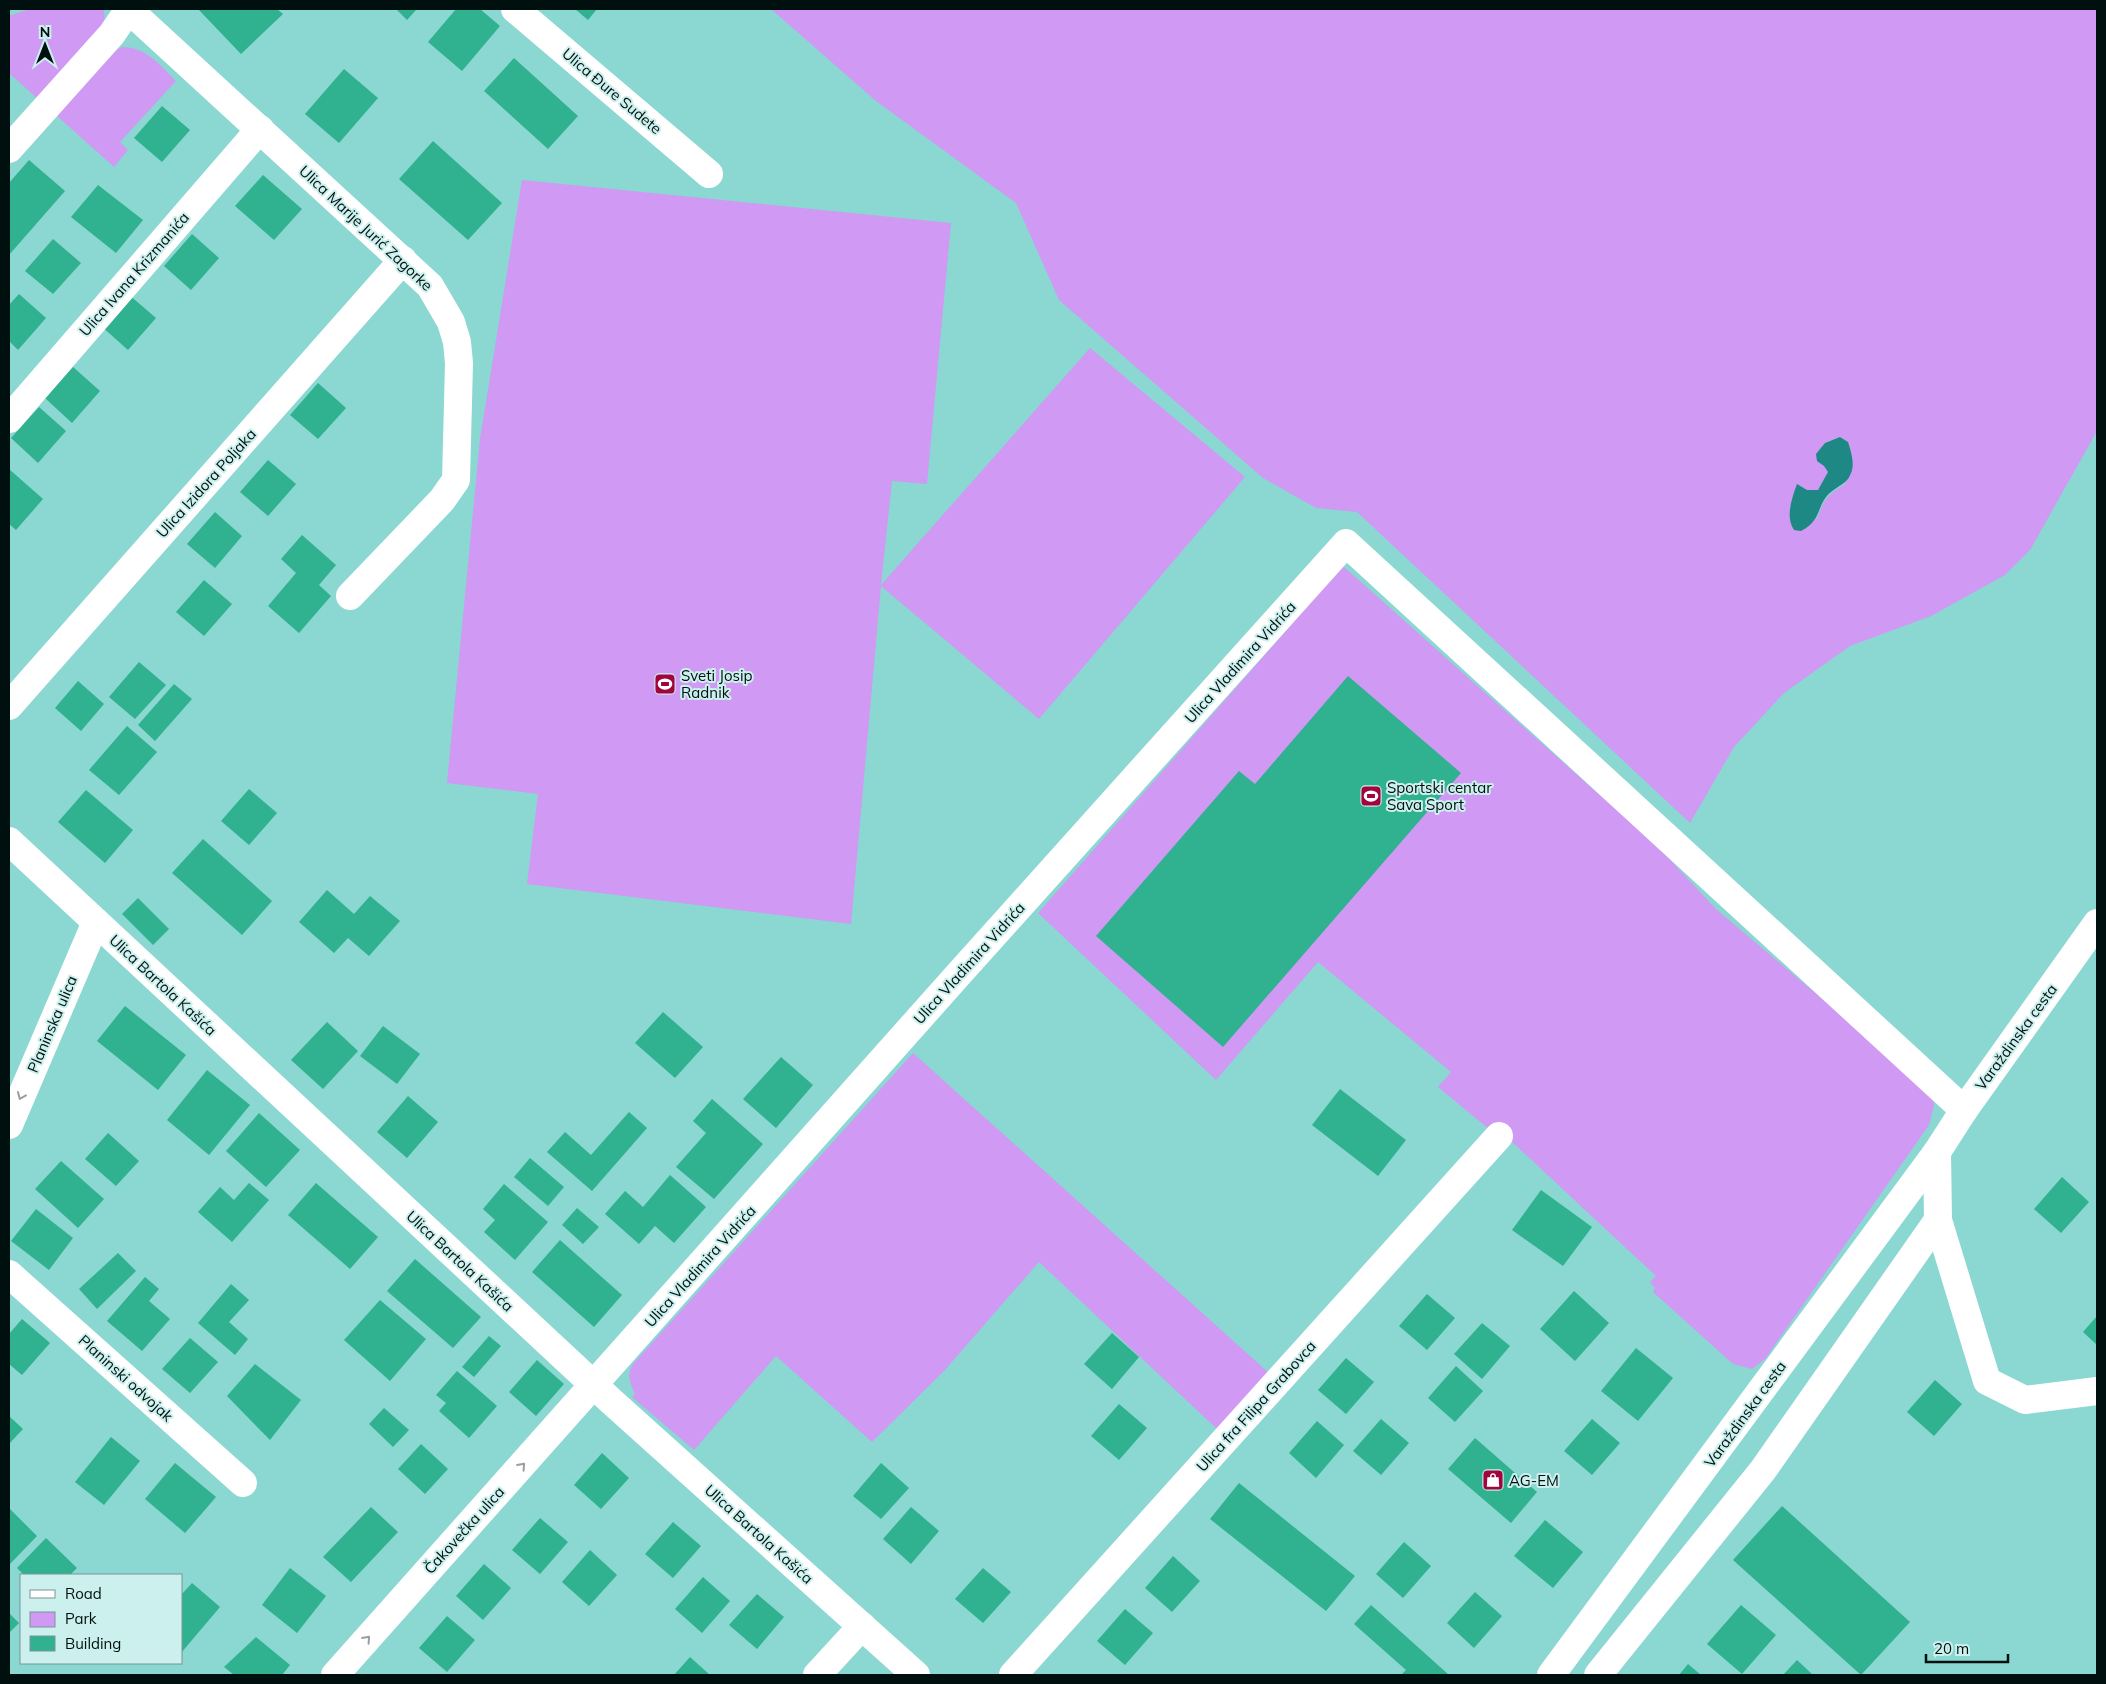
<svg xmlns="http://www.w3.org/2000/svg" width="2106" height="1684" viewBox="0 0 2106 1684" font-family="Mulish,sans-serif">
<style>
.green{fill:#cf99f4;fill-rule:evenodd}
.water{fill:#1e8884}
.building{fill:#30b18f}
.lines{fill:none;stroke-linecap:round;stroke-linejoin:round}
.street{stroke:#fff;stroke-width:28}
.secondary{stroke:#fff;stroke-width:28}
.oneway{stroke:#999f9f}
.labels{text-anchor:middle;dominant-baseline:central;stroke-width:4;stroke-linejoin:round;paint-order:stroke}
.street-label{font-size:15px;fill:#00100f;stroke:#ccf0ed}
.poi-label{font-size:15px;fill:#00100f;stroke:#ccf0ed;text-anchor:start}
</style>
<rect width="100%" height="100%" fill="#8bd7d2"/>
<!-- green -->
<g class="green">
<path d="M 30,9 L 103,9 C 106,16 104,22 100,28 L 38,99 L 9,73 L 9,16 Z"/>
<path d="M 771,9 L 2097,9 L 2097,431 L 2030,550 L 2005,575 L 1931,616 L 1850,646 L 1784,693 L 1734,747 L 1690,823 L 1357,512 L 1316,508 L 1263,478 L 1059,300 L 1016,203 L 876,101 ZM 1840,437 L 1848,442 L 1845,484 C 1828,494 1823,500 1817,519 L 1790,508 L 1797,485 L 1807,490 L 1818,490 L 1829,472 L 1824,466 L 1825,443 Z"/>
<path d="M 122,47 C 146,47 160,65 176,81 L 120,142 L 128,150 L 114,167 L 56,115 L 110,54 Z"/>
<path d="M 522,180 L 951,223 L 927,484 L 892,481 L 881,585 L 1090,348 L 1245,477 L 1039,719 L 881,586 L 851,924 L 527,884 L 538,794 L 447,783 L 480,439 Z"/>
<path d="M 1343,566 L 1658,847 L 1716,909 L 1933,1093 L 1934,1106 L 1929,1125 L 1765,1359 L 1752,1369 L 1733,1364 L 1653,1292 L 1655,1288 L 1650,1282 L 1656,1276 L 1495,1126 L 1490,1130 L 1438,1087 L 1451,1072 L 1318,962 L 1216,1080 L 1038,913 Z"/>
<path d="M 913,1053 L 1269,1373 L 1217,1429 L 1039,1262 L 944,1371 L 872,1442 L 776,1356 L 694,1450 L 632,1397 L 635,1394 C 630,1382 626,1375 633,1364 Z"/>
</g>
<!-- water -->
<path class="water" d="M 1840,437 L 1848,442 C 1851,451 1855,464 1851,473 C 1847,484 1839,485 1831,492 C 1816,504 1823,520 1801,531 L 1794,530 C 1785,517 1792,498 1797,484 L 1807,490 L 1818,490 L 1828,472 L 1824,466 L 1817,461 L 1816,454 L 1825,443 Z"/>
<!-- building -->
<g class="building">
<path d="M 198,9 L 277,9 L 283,14 L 241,54 Z"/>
<path d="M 396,9 L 417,9 L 407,20 Z"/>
<path d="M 456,9 L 480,9 L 500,26 L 462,71 L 428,42 Z"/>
<path d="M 575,9 L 597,9 L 588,20 Z"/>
<path d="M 514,58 L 578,116 L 548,149 L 484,91 Z"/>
<path d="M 344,69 L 378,98 L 339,143 L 305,114 Z"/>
<path d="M 162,106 L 190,130 L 162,162 L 134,138 Z"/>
<path d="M 433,141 L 502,203 L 468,240 L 399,179 Z"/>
<path d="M 29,160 L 65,191 L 9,255 L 9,183 Z"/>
<path d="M 263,175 L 302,209 L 274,240 L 235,206 Z"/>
<path d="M 98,185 L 143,220 L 116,253 L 71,217 Z"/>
<path d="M 192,234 L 219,258 L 191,290 L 164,266 Z"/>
<path d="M 53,239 L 81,263 L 53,294 L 25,271 Z"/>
<path d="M 19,294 L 46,318 L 18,350 L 9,341 L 9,305 Z"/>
<path d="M 128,294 L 156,318 L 128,350 L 100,325 Z"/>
<path d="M 73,367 L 100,391 L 72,423 L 45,398 Z"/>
<path d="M 318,383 L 346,408 L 318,439 L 290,415 Z"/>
<path d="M 39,407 L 66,431 L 38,463 L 11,438 Z"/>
<path d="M 268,460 L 296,484 L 268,516 L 240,492 Z"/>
<path d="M 9,469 L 43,499 L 16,530 L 9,524 Z"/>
<path d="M 215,512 L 242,536 L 215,568 L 187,544 Z"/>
<path d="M 302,535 L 336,565 L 319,585 L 331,596 L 299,633 L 268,606 L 296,573 L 281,559 Z"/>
<path d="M 204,580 L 232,604 L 204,636 L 176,612 Z"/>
<path d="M 139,662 L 166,685 L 135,719 L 109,697 Z"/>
<path d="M 1348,676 L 1461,773 L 1223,1047 L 1096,936 L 1239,771 L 1255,784 Z"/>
<path d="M 78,681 L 104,704 L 81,731 L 55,708 Z"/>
<path d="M 174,684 L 192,699 L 155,741 L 138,725 Z"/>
<path d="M 127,726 L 157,752 L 119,795 L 89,770 Z"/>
<path d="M 249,789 L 277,813 L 249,845 L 221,821 Z"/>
<path d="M 86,790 L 133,830 L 105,863 L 58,822 Z"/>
<path d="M 203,839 L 272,901 L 242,935 L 172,873 Z"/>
<path d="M 327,890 L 354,914 L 370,896 L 400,921 L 369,956 L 348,938 L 334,953 L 299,922 Z"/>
<path d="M 138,898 L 169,929 L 153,945 L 122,914 Z"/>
<path d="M 125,1006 L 186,1055 L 158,1090 L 97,1041 Z"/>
<path d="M 663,1012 L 703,1047 L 675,1078 L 635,1043 Z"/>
<path d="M 327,1022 L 358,1051 L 323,1089 L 291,1060 Z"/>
<path d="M 383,1026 L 420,1054 L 397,1084 L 360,1056 Z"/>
<path d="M 781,1057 L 813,1085 L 776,1128 L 743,1099 Z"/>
<path d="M 207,1070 L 250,1105 L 209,1155 L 167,1120 Z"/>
<path d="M 1340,1089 L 1406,1140 L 1378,1176 L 1312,1125 Z"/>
<path d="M 408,1096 L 438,1122 L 407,1158 L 377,1132 Z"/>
<path d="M 712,1099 L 763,1144 L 714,1199 L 676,1167 L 706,1133 L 693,1121 Z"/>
<path d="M 629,1112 L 647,1128 L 592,1191 L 547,1152 L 565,1132 L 591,1155 Z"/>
<path d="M 259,1113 L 300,1150 L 266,1187 L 226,1151 Z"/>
<path d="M 108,1133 L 139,1161 L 116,1186 L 85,1159 Z"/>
<path d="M 530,1158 L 564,1187 L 548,1206 L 514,1177 Z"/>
<path d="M 61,1161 L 104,1199 L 78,1228 L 35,1189 Z"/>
<path d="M 670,1175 L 706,1207 L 674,1243 L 655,1226 L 639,1244 L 605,1214 L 625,1191 L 643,1207 Z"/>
<path d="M 2062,1177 L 2089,1202 L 2061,1233 L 2034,1209 Z"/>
<path d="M 249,1183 L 269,1200 L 232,1242 L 198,1212 L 220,1187 L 234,1200 Z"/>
<path d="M 316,1183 L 378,1237 L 350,1269 L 288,1215 Z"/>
<path d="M 504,1184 L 548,1222 L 515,1260 L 484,1232 L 495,1220 L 483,1209 Z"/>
<path d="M 1541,1190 L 1592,1227 L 1563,1266 L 1512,1230 Z"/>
<path d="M 577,1208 L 599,1227 L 583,1244 L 562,1225 Z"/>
<path d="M 36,1209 L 73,1238 L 49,1270 L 11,1241 Z"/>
<path d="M 560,1240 L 622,1295 L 594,1327 L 532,1272 Z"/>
<path d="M 118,1253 L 136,1271 L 97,1309 L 79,1289 Z"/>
<path d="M 415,1259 L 481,1317 L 453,1348 L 387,1291 Z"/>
<path d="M 145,1277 L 159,1289 L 149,1301 L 170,1319 L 142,1351 L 107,1321 Z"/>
<path d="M 231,1284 L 249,1300 L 229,1322 L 248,1339 L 235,1355 L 198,1323 Z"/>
<path d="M 1574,1291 L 1609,1323 L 1575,1361 L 1540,1329 Z"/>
<path d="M 1427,1294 L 1455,1318 L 1427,1350 L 1399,1326 Z"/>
<path d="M 380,1300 L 426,1339 L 390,1381 L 344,1340 Z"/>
<path d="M 2097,1316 L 2097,1345 L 2083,1332 Z"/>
<path d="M 22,1319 L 50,1343 L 22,1375 L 9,1364 L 9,1334 Z"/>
<path d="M 1482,1323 L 1510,1346 L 1482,1379 L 1454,1354 Z"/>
<path d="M 1112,1333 L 1139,1357 L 1112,1389 L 1084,1364 Z"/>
<path d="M 489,1336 L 501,1346 L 474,1377 L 462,1367 Z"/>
<path d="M 190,1338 L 218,1362 L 190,1393 L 162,1369 Z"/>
<path d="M 1636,1348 L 1673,1378 L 1638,1421 L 1601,1391 Z"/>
<path d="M 1346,1358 L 1374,1382 L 1346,1414 L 1318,1390 Z"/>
<path d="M 537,1360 L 564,1384 L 536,1416 L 509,1392 Z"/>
<path d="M 255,1364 L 301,1400 L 270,1440 L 227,1396 Z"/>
<path d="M 1456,1366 L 1483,1391 L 1455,1422 L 1428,1398 Z"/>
<path d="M 457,1371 L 497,1406 L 469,1438 L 439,1411 L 446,1403 L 436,1395 Z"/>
<path d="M 1935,1380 L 1962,1404 L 1934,1436 L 1907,1412 Z"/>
<path d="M 1119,1404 L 1147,1428 L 1119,1460 L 1091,1436 Z"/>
<path d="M 384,1408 L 409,1430 L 393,1447 L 369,1424 Z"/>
<path d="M 9,1416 L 23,1429 L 9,1444 Z"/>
<path d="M 1381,1419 L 1409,1443 L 1381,1475 L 1353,1451 Z"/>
<path d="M 1592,1419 L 1620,1443 L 1592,1475 L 1564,1451 Z"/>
<path d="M 1317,1421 L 1344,1445 L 1316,1478 L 1289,1453 Z"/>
<path d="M 111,1437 L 140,1461 L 104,1505 L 75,1482 Z"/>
<path d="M 1475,1438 L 1537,1492 L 1511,1523 L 1448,1469 Z"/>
<path d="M 421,1444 L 448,1469 L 425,1494 L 398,1469 Z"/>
<path d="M 602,1453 L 629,1478 L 601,1509 L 574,1485 Z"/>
<path d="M 175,1463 L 216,1497 L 185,1533 L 145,1499 Z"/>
<path d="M 881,1463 L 909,1488 L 881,1519 L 853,1496 Z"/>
<path d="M 1239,1483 L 1355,1576 L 1326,1611 L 1210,1519 Z"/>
<path d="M 1782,1506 L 1910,1622 L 1861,1675 L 1733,1560 Z"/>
<path d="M 371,1507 L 398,1532 L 351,1582 L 323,1557 Z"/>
<path d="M 911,1507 L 939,1531 L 911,1564 L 883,1539 Z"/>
<path d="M 9,1508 L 37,1536 L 9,1565 Z"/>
<path d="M 540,1518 L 568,1542 L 540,1574 L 512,1550 Z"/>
<path d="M 1545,1520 L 1583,1552 L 1553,1588 L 1514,1556 Z"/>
<path d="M 673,1522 L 701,1546 L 673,1578 L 645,1554 Z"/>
<path d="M 46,1538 L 77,1568 L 70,1575 L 24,1575 L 17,1568 Z"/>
<path d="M 1404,1542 L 1431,1566 L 1403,1598 L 1376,1574 Z"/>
<path d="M 590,1550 L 617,1575 L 589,1606 L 562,1582 Z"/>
<path d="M 1173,1556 L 1200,1581 L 1172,1612 L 1145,1588 Z"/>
<path d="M 484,1564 L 511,1588 L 483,1620 L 456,1596 Z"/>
<path d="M 290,1568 L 326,1596 L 297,1633 L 262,1605 Z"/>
<path d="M 983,1568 L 1011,1592 L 983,1623 L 955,1599 Z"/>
<path d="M 703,1577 L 730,1601 L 702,1633 L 675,1609 Z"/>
<path d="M 192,1583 L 220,1607 L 181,1653 L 181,1595 Z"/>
<path d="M 1475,1592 L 1502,1616 L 1474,1648 L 1447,1623 Z"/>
<path d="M 757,1594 L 784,1617 L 757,1649 L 729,1625 Z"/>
<path d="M 1371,1605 L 1449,1675 L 1401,1675 L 1406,1670 L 1354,1624 Z"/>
<path d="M 1741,1605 L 1776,1635 L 1742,1674 L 1707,1644 Z"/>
<path d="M 1125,1609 L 1153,1633 L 1125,1665 L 1097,1641 Z"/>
<path d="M 9,1613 L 19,1623 L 9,1633 Z"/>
<path d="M 447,1616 L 475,1640 L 447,1672 L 419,1648 Z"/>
<path d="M 256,1637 L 290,1665 L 282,1675 L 234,1675 L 224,1667 Z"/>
<path d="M 690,1657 L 710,1675 L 674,1675 Z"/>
<path d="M 1797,1660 L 1813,1675 L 1783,1675 Z"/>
<path d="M 1688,1664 L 1701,1675 L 1679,1675 Z"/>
</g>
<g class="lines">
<!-- street -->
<g class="street">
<path d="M 128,9 L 430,286 L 451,322 L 457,342 L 459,363 L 456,480 L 442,500 L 350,596"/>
<path d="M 515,9 L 709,174"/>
<path d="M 9,149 L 112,34 L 129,9"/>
<path d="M 9,419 L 260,129"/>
<path d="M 9,706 L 403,260"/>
<path d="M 9,841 L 611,1401 L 916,1675"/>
<path d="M 9,1125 L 96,922"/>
<path d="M 1938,1220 L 1987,1381 L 2025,1400 L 2097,1391"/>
<path d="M 9,1274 L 243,1483"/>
<path d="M 335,1675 L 957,976 L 1346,543 L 1964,1110"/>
<path d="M 817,1675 L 862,1626"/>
<path d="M 1013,1675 L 1499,1136"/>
<path d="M 1598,1675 L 1763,1470 L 1938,1220 L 1937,1152"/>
</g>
<!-- secondary -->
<path class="secondary" d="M 1551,1675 L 1937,1152 L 1964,1110 L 2097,923"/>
</g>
<!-- one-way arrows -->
<defs><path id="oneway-chevron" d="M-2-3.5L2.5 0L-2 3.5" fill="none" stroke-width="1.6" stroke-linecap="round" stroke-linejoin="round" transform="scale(1.25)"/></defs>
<g class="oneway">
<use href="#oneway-chevron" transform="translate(21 1096) rotate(113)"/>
<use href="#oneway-chevron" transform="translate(522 1466) rotate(-48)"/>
<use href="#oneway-chevron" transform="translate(367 1639) rotate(-48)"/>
</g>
<!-- icons -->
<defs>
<g id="stadium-square" transform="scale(1.125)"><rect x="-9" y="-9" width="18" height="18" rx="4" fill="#a2053e" stroke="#ccf0ed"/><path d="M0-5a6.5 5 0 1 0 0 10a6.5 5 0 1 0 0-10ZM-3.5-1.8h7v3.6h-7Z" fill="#fff"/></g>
<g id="shop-square" transform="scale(1.125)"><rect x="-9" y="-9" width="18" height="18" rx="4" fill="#a2053e" stroke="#ccf0ed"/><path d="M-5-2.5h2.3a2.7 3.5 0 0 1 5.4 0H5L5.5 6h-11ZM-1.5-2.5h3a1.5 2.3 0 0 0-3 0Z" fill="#fff"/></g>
</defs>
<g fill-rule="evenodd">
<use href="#stadium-square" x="665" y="684"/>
<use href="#stadium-square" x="1371" y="796"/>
<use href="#shop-square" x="1493" y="1480"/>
</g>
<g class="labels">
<!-- street labels -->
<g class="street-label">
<text transform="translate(612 91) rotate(40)">Ulica Đure Sudete</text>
<text transform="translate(366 228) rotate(43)">Ulica Marije Jurić Zagorke</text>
<text transform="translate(134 274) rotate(-49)">Ulica Ivana Krizmanića</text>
<text transform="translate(206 483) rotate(-48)">Ulica Izidora Poljaka</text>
<text transform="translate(1240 662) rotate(-48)">Ulica Vladimira Vidrića</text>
<text transform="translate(969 963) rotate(-48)">Ulica Vladimira Vidrića</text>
<text transform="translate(163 985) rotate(43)">Ulica Bartola Kašića</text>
<text transform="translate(52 1024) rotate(-67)">Planinska ulica</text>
<text transform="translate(2016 1037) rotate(-54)">Varaždinska cesta</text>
<text transform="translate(460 1261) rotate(43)">Ulica Bartola Kašića</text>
<text transform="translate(700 1266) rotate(-48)">Ulica Vladimira Vidrića</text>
<text transform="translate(126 1378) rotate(42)">Planinski odvojak</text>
<text transform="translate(1256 1406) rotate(-48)">Ulica fra Filipa Grabovca</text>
<text transform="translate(1745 1414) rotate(-54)">Varaždinska cesta</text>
<text transform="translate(464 1530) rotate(-48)">Čakovečka ulica</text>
<text transform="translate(759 1534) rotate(42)">Ulica Bartola Kašića</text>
</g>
<!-- poi labels -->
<g class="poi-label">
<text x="681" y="675">Sveti Josip<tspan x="681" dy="17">Radnik</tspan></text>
<text x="1387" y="787">Sportski centar<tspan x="1387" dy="17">Sava Sport</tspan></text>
<text x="1509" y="1480">AG-EM</text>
</g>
</g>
<!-- border -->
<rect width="2106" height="1684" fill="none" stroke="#00100f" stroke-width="20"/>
<!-- legend -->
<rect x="20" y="1574" width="162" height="90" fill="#ccf0ed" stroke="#7a9694"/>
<rect x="30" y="1590" width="25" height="8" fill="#ffffff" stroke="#7a9694"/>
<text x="65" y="1599" font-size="15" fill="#00100f">Road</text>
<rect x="30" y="1612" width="25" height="15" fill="#cf99f4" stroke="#7a9694"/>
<text x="65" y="1624" font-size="15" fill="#00100f">Park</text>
<rect x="30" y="1636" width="25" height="15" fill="#30b18f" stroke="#7a9694"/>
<text x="65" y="1649" font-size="15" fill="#00100f">Building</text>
<!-- north arrow -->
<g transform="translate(45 45)" stroke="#ccf0ed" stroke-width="4" paint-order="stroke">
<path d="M0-4L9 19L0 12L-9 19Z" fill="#00100f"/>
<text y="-8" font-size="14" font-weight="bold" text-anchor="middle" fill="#00100f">N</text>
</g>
<!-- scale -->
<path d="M1926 1654v8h82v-8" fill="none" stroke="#00100f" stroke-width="2.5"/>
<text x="1934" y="1654" font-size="15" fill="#00100f" stroke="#ccf0ed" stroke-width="4" paint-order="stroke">20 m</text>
</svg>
